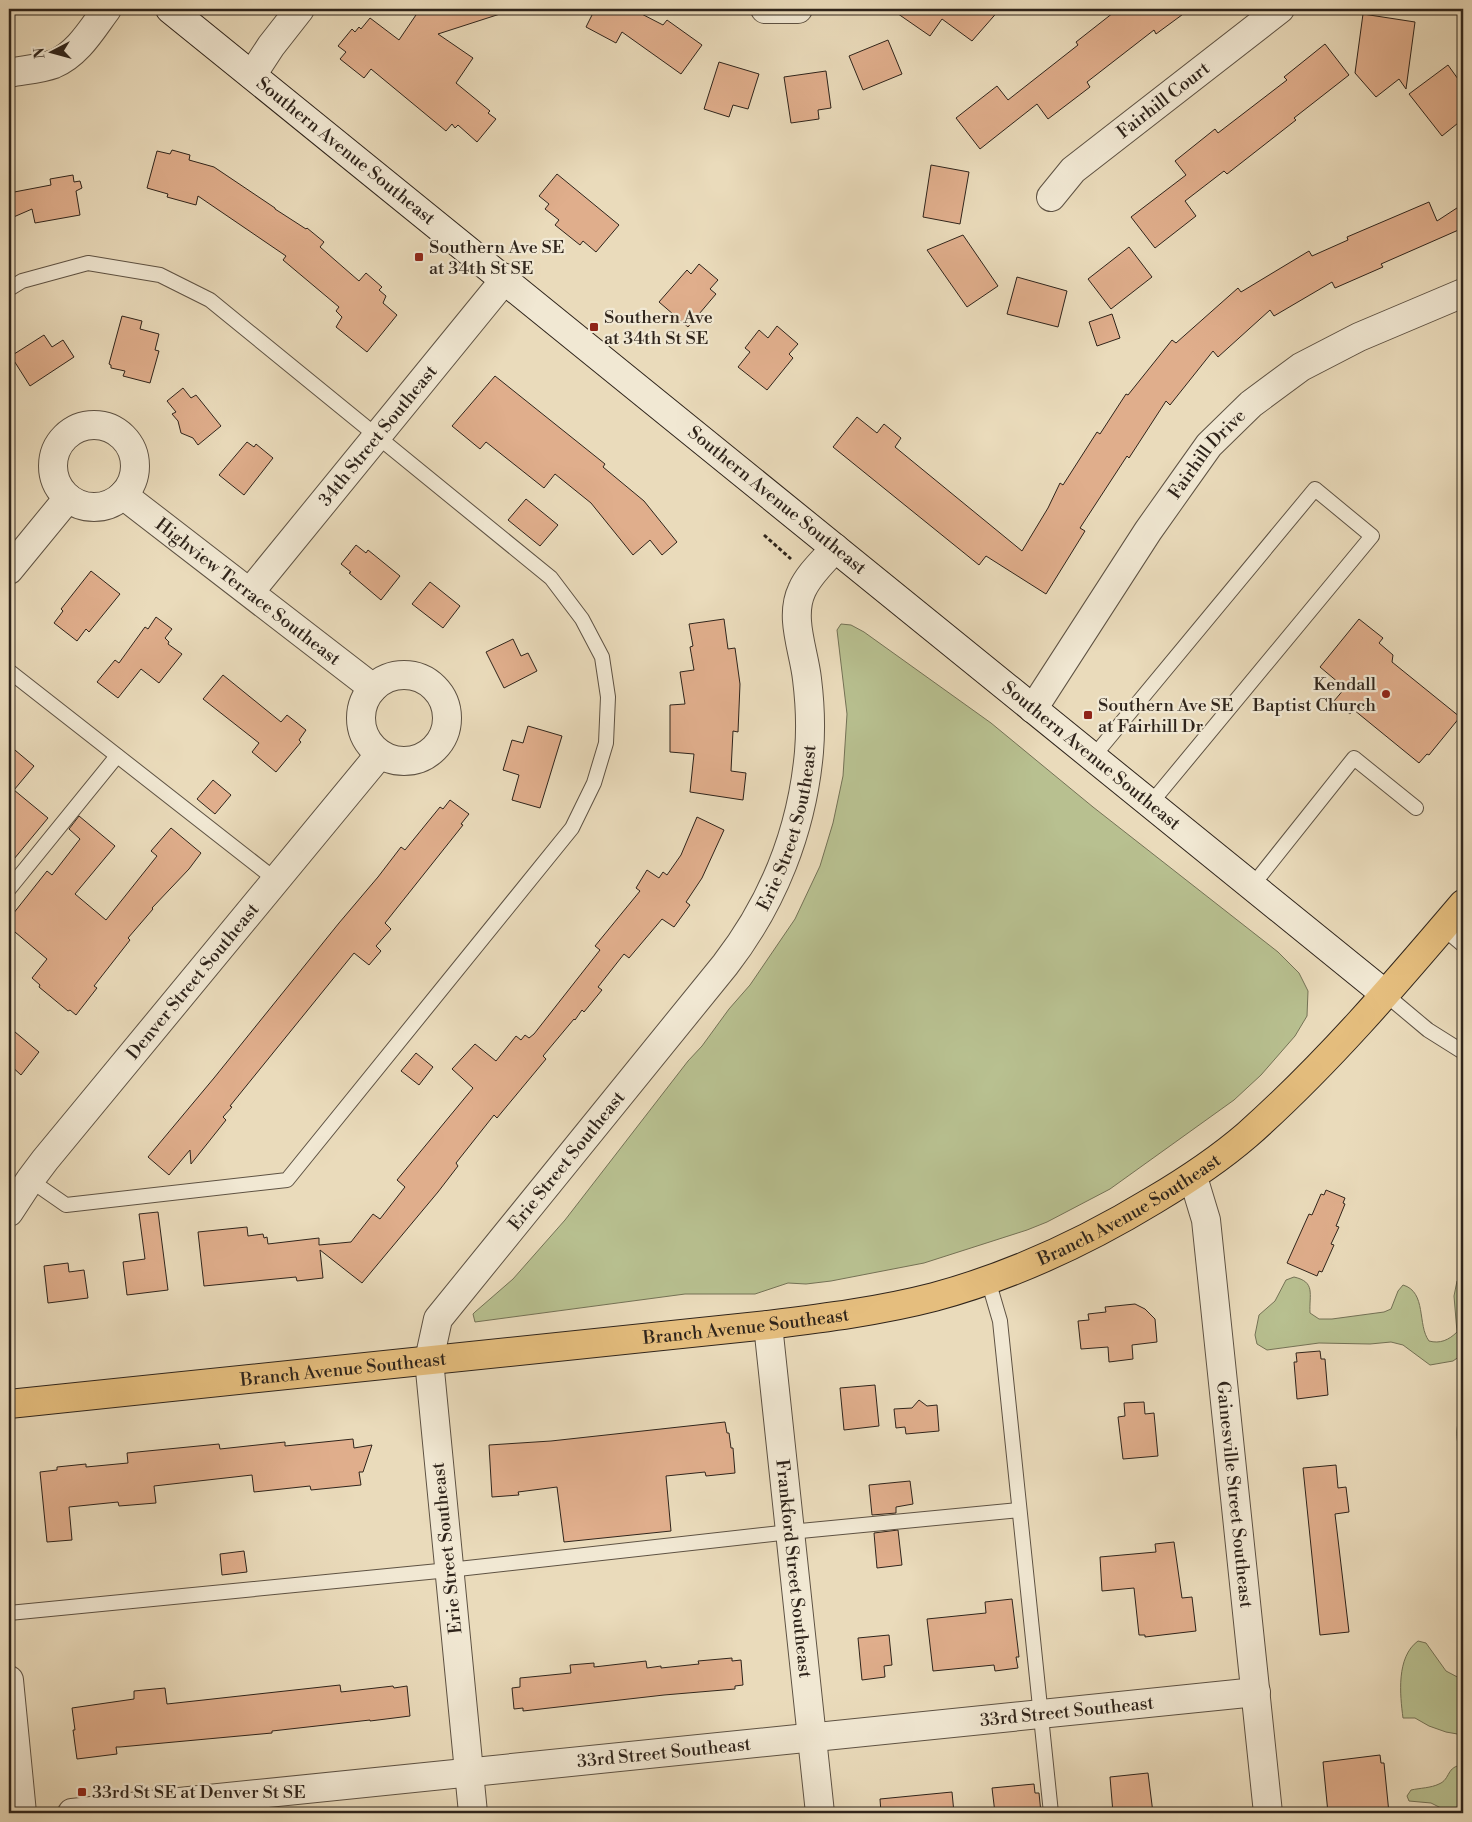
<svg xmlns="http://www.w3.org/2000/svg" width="1472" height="1822" viewBox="0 0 1472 1822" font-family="'Libre Bodoni',serif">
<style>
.green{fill:#b8c090;stroke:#747256}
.building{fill:#e0ae8c;stroke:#2f241b}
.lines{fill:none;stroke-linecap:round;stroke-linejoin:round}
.service-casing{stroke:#5e5243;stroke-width:16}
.minor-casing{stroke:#5e5243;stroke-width:30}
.secondary-casing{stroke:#2f241b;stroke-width:30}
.trunk-casing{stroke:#2f241b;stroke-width:30}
.path{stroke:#2f241b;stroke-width:3;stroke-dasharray:4 2.5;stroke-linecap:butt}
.service{stroke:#f1e8d3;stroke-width:14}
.minor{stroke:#f1e8d3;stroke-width:28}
.secondary{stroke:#f1e8d3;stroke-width:28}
.trunk{stroke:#e5be7e;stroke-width:28}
.poi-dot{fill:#8f2418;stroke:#f1e8d3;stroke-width:2}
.labels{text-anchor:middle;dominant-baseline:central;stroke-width:4.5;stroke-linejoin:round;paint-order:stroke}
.street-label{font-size:18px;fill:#2f241b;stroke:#f1e8d3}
.poi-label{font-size:18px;fill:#2f241b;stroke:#f1e8d3;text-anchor:start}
</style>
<rect width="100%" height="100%" fill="#eadbbb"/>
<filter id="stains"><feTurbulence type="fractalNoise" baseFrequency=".004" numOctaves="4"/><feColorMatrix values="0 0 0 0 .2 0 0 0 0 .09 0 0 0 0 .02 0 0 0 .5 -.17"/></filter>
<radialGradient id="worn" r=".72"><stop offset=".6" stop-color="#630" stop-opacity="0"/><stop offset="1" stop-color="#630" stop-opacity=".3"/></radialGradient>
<!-- green -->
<g class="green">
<path d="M 841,624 L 851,625 L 864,632 L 991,723 L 1093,807 L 1278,952 L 1299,973 L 1308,991 L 1307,1016 L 1295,1036 L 1261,1075 L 1234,1100 L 1110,1189 L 1047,1222 L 1027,1230 L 924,1263 L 831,1281 L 806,1284 L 788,1283 L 755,1294 L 685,1294 L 475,1322 L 473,1314 L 475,1312 L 513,1279 L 565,1220 L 688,1061 L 702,1046 L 729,1009 L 750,985 L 795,919 L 820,866 L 833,823 L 843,776 L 847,714 L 837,630 Z"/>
<path d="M 1294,1277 C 1316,1282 1309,1294 1310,1313 L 1319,1319 L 1332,1319 L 1384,1312 L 1391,1309 L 1398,1291 L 1403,1285 C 1427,1292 1417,1325 1429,1341 C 1440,1344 1449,1340 1457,1332 L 1454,1296 L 1457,1281 L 1463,1279 L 1463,1354 L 1453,1361 L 1430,1365 L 1403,1345 L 1391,1342 L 1370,1344 L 1319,1343 L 1267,1350 L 1257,1344 L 1255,1335 L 1259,1315 L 1275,1301 L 1286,1280 Z"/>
<path d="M 1463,1410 L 1463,1463 C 1457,1445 1453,1428 1463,1410 Z"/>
<path d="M 1418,1641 L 1426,1643 L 1446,1671 L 1463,1680 L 1463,1735 L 1446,1732 L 1429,1726 L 1415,1718 L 1403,1718 C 1400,1695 1396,1657 1418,1641 Z"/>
<path d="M 1463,1765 L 1463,1813 L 1451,1813 L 1431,1803 L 1409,1801 L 1407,1796 L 1411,1790 C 1420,1788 1431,1788 1439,1784 C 1451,1779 1446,1766 1463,1765 Z"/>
</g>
<!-- building -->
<g class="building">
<path d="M 420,9 L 503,9 L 503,13 L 438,34 L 473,58 L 456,83 L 490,111 L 488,113 L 496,119 L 477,142 L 458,125 L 455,128 L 452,124 L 446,131 L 371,69 L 364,78 L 340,59 L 346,52 L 338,46 L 352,29 L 355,32 L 359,27 L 361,29 L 370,18 L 399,40 Z"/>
<path d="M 595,9 L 632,9 L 663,25 L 667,20 L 702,45 L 681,74 L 622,32 L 616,43 L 586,27 Z"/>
<path d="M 891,9 L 1000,9 L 972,41 L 942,19 L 930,36 Z"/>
<path d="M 1118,9 L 1190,9 L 1156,34 L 1154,30 L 1087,82 L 1090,87 L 1048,119 L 1037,104 L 980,149 L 956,118 L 997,86 L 1008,100 L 1078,45 L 1076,42 Z"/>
<path d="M 1363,14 L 1415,22 L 1406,89 L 1399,79 L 1376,97 L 1355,73 Z"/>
<path d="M 888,40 L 902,74 L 863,90 L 849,56 Z"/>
<path d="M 1325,44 L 1349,75 L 1294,118 L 1296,120 L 1227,174 L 1224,171 L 1185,201 L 1196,216 L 1155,248 L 1131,217 L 1186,175 L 1175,161 L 1215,129 L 1218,133 L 1287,80 L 1284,77 Z"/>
<path d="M 719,62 L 759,74 L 748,109 L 733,105 L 729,117 L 704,109 Z"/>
<path d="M 1448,65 L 1463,86 L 1463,119 L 1442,136 L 1409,94 Z"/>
<path d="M 826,71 L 831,108 L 818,110 L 819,119 L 791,123 L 784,77 Z"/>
<path d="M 172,150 L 190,155 L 189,160 L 214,167 L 275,208 L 275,209 L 306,229 L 307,228 L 324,242 L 320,247 L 359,281 L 366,273 L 382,287 L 379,290 L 386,296 L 383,303 L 397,315 L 367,352 L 336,327 L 342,317 L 336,311 L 339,307 L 283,260 L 286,256 L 198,196 L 196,205 L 167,197 L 168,194 L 147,188 L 157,151 L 170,154 Z"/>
<path d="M 931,165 L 969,172 L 960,224 L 923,217 Z"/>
<path d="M 557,174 L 619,225 L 596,252 L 583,241 L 580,245 L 555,225 L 559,220 L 545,209 L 549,204 L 539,196 Z"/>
<path d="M 73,175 L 74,182 L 80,181 L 82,188 L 76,191 L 80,215 L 35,223 L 32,209 L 9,219 L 9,193 L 51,185 L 50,179 Z"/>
<path d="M 1429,202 L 1437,221 L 1463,204 L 1463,228 L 1381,264 L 1383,267 L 1335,288 L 1332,282 L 1274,316 L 1270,310 L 1218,357 L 1213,351 L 1170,405 L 1166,401 L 1129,458 L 1127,456 L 1080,528 L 1085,531 L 1046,594 L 986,556 L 979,565 L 833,447 L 857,417 L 877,433 L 884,424 L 901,438 L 895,447 L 1022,551 L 1048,508 L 1060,483 L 1063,485 L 1097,432 L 1100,434 L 1126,394 L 1128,395 L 1172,340 L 1176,343 L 1238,288 L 1241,292 L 1309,251 L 1312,256 L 1348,240 L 1347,237 Z"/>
<path d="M 963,235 L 998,286 L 967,307 L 927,250 Z"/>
<path d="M 1129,247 L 1152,277 L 1111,309 L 1088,279 Z"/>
<path d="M 699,264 L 718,280 L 710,289 L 716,294 L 688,327 L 659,302 L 687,270 L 691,274 Z"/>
<path d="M 1017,277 L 1067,291 L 1058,327 L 1007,314 Z"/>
<path d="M 1112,314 L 1120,338 L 1097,346 L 1089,322 Z"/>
<path d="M 122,316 L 142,321 L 140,329 L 159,334 L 155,350 L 159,351 L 150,383 L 123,376 L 125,371 L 111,368 L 111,365 L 109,364 Z"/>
<path d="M 777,326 L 798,344 L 789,354 L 793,358 L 767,390 L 738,367 L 750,352 L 745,348 L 759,330 L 768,338 Z"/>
<path d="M 44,335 L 52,347 L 63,340 L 74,357 L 30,386 L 11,356 Z"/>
<path d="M 495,376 L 605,464 L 603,467 L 644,501 L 677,542 L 662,555 L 650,540 L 633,555 L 591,503 L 555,474 L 544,488 L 486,442 L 480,449 L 452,426 Z"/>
<path d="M 183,388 L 191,398 L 196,395 L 221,426 L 198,445 L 193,438 L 181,433 L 178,421 L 172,414 L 176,412 L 167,401 Z"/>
<path d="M 247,442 L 254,447 L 256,444 L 273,458 L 244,495 L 219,475 Z"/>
<path d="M 526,499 L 558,525 L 540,546 L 508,520 Z"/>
<path d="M 356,545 L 366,553 L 368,550 L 400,576 L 381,600 L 349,573 L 351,572 L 341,564 Z"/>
<path d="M 91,571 L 120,594 L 89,632 L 86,629 L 77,641 L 54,623 L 63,611 L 61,609 Z"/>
<path d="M 430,582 L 460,606 L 443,628 L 412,604 Z"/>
<path d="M 156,617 L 172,629 L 165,638 L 169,642 L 168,644 L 182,654 L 159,683 L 141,669 L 118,698 L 97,682 L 115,660 L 119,663 L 145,627 L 148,629 Z"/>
<path d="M 724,619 L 728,649 L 735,648 L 740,684 L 738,732 L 733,731 L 731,771 L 746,773 L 743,800 L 690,792 L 694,754 L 670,752 L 670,705 L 685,704 L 680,672 L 694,670 L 690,647 L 693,646 L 689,624 Z"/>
<path d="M 1359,619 L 1383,638 L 1379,643 L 1393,655 L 1392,662 L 1460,717 L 1429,755 L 1427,754 L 1419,763 L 1354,710 L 1350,714 L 1334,701 L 1345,688 L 1320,667 Z"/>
<path d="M 513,639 L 521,656 L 528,653 L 537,671 L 504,688 L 486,652 Z"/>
<path d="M 223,675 L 281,722 L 287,715 L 306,730 L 299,740 L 301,742 L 276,772 L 252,752 L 259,743 L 203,699 Z"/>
<path d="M 528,726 L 562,736 L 540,808 L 512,800 L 519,775 L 503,770 L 512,740 L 523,743 Z"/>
<path d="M 9,745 L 34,766 L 14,790 L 48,818 L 9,865 Z"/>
<path d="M 213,780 L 231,795 L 215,814 L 197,799 Z"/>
<path d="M 450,800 L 469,814 L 461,824 L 463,825 L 385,923 L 391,929 L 376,946 L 381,951 L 369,965 L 354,953 L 230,1106 L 232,1107 L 223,1117 L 226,1120 L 191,1164 L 190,1150 L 169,1175 L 148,1157 L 214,1078 L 339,923 L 378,877 L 401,847 L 405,850 L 440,807 L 443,809 Z"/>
<path d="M 79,816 L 115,846 L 75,894 L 106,920 L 157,856 L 151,851 L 171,828 L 201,853 L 189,869 L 152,908 L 153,909 L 128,938 L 130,940 L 94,986 L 97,988 L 76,1015 L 70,1010 L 68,1011 L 39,987 L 40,985 L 32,978 L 47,959 L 9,927 L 9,919 L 47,871 L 52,875 L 80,839 L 69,829 Z"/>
<path d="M 697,817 L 724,830 L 702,878 L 686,902 L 690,905 L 674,927 L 662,919 L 629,958 L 624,954 L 598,987 L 602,990 L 584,1012 L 582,1010 L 575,1020 L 574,1019 L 543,1056 L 546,1059 L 497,1118 L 494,1115 L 456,1163 L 458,1166 L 438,1192 L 362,1283 L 320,1250 L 323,1278 L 297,1281 L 296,1277 L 204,1286 L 198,1232 L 247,1227 L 248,1236 L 263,1234 L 264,1238 L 267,1237 L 268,1244 L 319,1238 L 319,1245 L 351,1242 L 373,1214 L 380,1219 L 405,1187 L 397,1180 L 473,1088 L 452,1069 L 475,1044 L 496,1061 L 516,1036 L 521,1040 L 525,1035 L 529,1038 L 534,1034 L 600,950 L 595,946 L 640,891 L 636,888 L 647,870 L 659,878 L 663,872 L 667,875 L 681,855 Z"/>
<path d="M 9,1027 L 39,1052 L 21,1075 L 9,1064 Z"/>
<path d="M 416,1053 L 433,1067 L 419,1085 L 401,1071 Z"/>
<path d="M 1326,1190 L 1345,1198 L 1343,1203 L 1345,1204 L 1336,1226 L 1339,1227 L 1331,1244 L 1334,1245 L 1322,1272 L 1319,1271 L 1317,1276 L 1287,1263 L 1309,1214 L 1312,1215 L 1321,1194 L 1324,1195 Z"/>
<path d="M 158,1212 L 168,1290 L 127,1295 L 123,1262 L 145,1259 L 139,1214 Z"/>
<path d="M 68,1263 L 69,1272 L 84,1270 L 88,1298 L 48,1303 L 44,1266 Z"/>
<path d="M 1135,1304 L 1145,1309 L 1155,1319 L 1157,1342 L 1132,1345 L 1133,1359 L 1109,1362 L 1108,1347 L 1081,1349 L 1078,1321 L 1089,1320 L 1088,1314 L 1106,1312 L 1105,1307 Z"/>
<path d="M 1320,1351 L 1321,1359 L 1325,1359 L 1328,1395 L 1297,1399 L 1294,1362 L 1297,1362 L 1296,1353 Z"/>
<path d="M 875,1385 L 879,1426 L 844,1430 L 840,1388 Z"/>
<path d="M 919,1400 L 927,1406 L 937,1405 L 939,1431 L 906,1434 L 905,1427 L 896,1428 L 894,1409 L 912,1408 Z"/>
<path d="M 1144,1402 L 1145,1414 L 1154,1413 L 1158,1456 L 1123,1459 L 1118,1417 L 1125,1416 L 1124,1403 Z"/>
<path d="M 725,1422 L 727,1433 L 729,1433 L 731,1448 L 733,1448 L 735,1473 L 706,1476 L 705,1472 L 666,1476 L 671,1531 L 564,1542 L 557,1487 L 518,1492 L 519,1495 L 492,1497 L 489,1445 L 551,1441 Z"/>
<path d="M 353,1439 L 354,1448 L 372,1445 L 363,1472 L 359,1472 L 361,1485 L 311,1490 L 310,1486 L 254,1492 L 252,1475 L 154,1486 L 156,1503 L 119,1506 L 118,1502 L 69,1507 L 72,1540 L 47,1542 L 40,1472 L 57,1470 L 57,1467 L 86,1464 L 86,1467 L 128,1463 L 127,1453 L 219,1444 L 220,1449 L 285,1442 L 285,1446 Z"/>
<path d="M 1336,1465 L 1338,1488 L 1346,1487 L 1349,1512 L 1335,1514 L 1349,1632 L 1320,1635 L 1303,1468 Z"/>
<path d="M 910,1481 L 913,1504 L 896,1507 L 896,1513 L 872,1515 L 869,1485 Z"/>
<path d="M 898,1530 L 902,1565 L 877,1568 L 874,1533 Z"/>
<path d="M 1174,1542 L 1182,1598 L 1192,1597 L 1196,1631 L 1145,1637 L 1145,1635 L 1139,1635 L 1134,1588 L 1102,1591 L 1100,1557 L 1156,1552 L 1155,1544 Z"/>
<path d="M 244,1551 L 247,1572 L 222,1575 L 220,1554 Z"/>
<path d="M 1012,1599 L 1019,1657 L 1016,1657 L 1018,1668 L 995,1671 L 994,1665 L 933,1671 L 927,1619 L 986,1613 L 985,1602 Z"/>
<path d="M 889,1635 L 892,1665 L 884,1666 L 885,1677 L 862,1680 L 858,1638 Z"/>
<path d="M 732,1658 L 732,1661 L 741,1660 L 743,1685 L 735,1686 L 735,1689 L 664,1695 L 523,1711 L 523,1708 L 514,1709 L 512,1688 L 520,1687 L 520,1678 L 571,1673 L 570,1665 L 594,1663 L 594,1667 L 646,1661 L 647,1668 L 661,1666 L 661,1668 L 699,1664 L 698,1661 Z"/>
<path d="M 340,1685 L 341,1692 L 393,1686 L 394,1688 L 407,1686 L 410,1716 L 370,1721 L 370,1720 L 272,1731 L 272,1733 L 120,1747 L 116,1747 L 117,1754 L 77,1759 L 73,1730 L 75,1730 L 72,1708 L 134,1699 L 134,1691 L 165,1688 L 167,1704 Z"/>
<path d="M 1380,1755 L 1381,1763 L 1384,1763 L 1389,1813 L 1328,1813 L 1323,1762 Z"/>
<path d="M 1148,1773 L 1153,1813 L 1113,1813 L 1110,1777 Z"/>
<path d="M 1034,1784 L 1035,1793 L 1039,1793 L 1041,1813 L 995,1813 L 992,1788 Z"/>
<path d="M 952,1792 L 954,1813 L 881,1813 L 880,1799 Z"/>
</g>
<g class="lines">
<!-- service casing -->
<g class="service-casing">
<g id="service">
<path d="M 9,289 L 22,281 L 88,263 L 160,275 L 210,300 L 551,578 L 582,619 L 602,657 L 608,697 L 606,743 L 594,783 L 572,828 L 287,1180 L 66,1205 L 30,1180"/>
<path d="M 9,671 L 276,880"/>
<path d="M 1093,757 L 1315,489 L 1372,536 L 1151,803"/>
<path d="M 1252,886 L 1354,758 L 1416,808"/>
<path d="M 9,889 L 117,756"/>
<path d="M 1443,928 L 1463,945"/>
<path d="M 1385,994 L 1428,1030 L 1463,1052"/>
<path d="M 988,1280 L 1000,1321 L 1051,1813"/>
<path d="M 9,1613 L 449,1570 L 790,1532 L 1019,1510"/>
</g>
</g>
<!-- minor casing -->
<g class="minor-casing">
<g id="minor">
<path d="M 765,9 L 798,9"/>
<path d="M 9,73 C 24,70 40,69 54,64 C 78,54 92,29 107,9"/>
<path d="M 252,75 L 271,46 L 300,9"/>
<path id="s1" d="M 1051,197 L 1073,170 L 1280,9"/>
<circle cx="94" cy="466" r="41"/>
<path id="s2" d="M 123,495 L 373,688"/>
<path d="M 9,570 L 68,498"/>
<path id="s3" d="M 250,592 L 506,278"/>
<circle cx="404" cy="718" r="43"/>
<path id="s4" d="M 1033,709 L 1148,531 L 1182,483 L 1209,445 L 1251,404 L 1301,367 L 1359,337 L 1463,293"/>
<path id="s5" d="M 1193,1177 L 1206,1220 L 1268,1813"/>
<path id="s6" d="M 9,1212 L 30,1180 L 45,1160 L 380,754"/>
<path id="s7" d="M 768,1325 L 820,1813"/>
<path d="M 9,1680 L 22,1813"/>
<path id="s8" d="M 72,1813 L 1256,1692"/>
<path id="s9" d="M 473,1813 L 429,1360 L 438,1319 L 725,965 C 773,903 802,830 809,752 C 811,728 810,703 807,679 C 804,651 789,617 802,590 C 809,574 824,561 835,548"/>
</g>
</g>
<!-- secondary casing -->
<g class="secondary-casing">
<g id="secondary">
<path id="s10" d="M 170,9 C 576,335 980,665 1385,994"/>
</g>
</g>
<!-- trunk casing -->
<g class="trunk-casing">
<g id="trunk">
<path id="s11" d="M 9,1404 L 768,1325 C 824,1318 880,1311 934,1297 C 1012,1276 1085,1242 1154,1200 C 1186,1181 1218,1160 1247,1135 C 1326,1065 1395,984 1463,904"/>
</g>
</g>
<!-- path -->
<path class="path" d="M 764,535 L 791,559"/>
<!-- service -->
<use href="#service" class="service"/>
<!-- minor -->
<use href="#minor" class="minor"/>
<!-- secondary -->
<use href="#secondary" class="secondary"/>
<!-- trunk -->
<use href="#trunk" class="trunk"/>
</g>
<!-- markers -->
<g class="poi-dot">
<rect x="414" y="252" width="10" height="10" rx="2.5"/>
<rect x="589" y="322" width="10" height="10" rx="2.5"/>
<circle cx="1386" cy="694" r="5"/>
<rect x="1083" y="710" width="10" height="10" rx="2.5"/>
<rect x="77" y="1787" width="10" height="10" rx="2.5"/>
</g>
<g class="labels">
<!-- street labels -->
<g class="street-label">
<text stroke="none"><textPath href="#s1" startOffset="149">Fairhill Court</textPath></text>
<text stroke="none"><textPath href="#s10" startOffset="226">Southern Avenue Southeast</textPath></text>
<text stroke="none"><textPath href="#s3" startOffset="202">34th Street Southeast</textPath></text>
<text stroke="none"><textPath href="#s4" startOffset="309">Fairhill Drive</textPath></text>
<text stroke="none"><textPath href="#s10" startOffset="781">Southern Avenue Southeast</textPath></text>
<text stroke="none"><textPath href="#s2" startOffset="158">Highview Terrace Southeast</textPath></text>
<text stroke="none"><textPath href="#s10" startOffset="1186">Southern Avenue Southeast</textPath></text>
<text stroke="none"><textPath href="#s9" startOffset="1106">Erie Street Southeast</textPath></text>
<text stroke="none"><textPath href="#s6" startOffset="295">Denver Street Southeast</textPath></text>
<text stroke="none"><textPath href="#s9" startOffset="701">Erie Street Southeast</textPath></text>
<text stroke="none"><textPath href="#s11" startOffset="1146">Branch Avenue Southeast</textPath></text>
<text stroke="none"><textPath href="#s11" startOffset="741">Branch Avenue Southeast</textPath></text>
<text stroke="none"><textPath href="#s11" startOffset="336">Branch Avenue Southeast</textPath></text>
<text stroke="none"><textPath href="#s5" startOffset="321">Gainesville Street Southeast</textPath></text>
<text transform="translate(447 1548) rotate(-96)">Erie Street Southeast</text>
<text stroke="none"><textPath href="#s7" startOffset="245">Frankford Street Southeast</textPath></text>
<text stroke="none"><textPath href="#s8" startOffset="1000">33rd Street Southeast</textPath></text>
<text stroke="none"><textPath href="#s8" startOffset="595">33rd Street Southeast</textPath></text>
</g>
<!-- poi labels -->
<g class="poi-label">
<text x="429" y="247">Southern Ave SE<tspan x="429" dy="21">at 34th St SE</tspan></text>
<text x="604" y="317">Southern Ave<tspan x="604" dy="21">at 34th St SE</tspan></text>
<text x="1376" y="684" text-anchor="end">Kendall<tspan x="1376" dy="21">Baptist Church</tspan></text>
<text x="1098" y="705">Southern Ave SE<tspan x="1098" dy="21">at Fairhill Dr</tspan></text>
<text x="92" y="1792">33rd St SE at Denver St SE</text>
</g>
</g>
<!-- margin -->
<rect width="1472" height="1822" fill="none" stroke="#eadbbb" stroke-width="30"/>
<rect x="10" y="10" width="1452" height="1802" fill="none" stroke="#2f241b" stroke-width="2.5"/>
<rect x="15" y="15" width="1442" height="1792" fill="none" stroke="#2f241b"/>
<!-- north arrow -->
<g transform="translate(52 52) rotate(264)" stroke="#f1e8d3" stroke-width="4" paint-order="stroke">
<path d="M0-4L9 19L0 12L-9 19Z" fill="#2f241b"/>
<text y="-8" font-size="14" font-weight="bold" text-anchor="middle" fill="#2f241b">N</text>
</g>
<rect width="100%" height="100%" filter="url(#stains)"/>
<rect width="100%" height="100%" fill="url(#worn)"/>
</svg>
